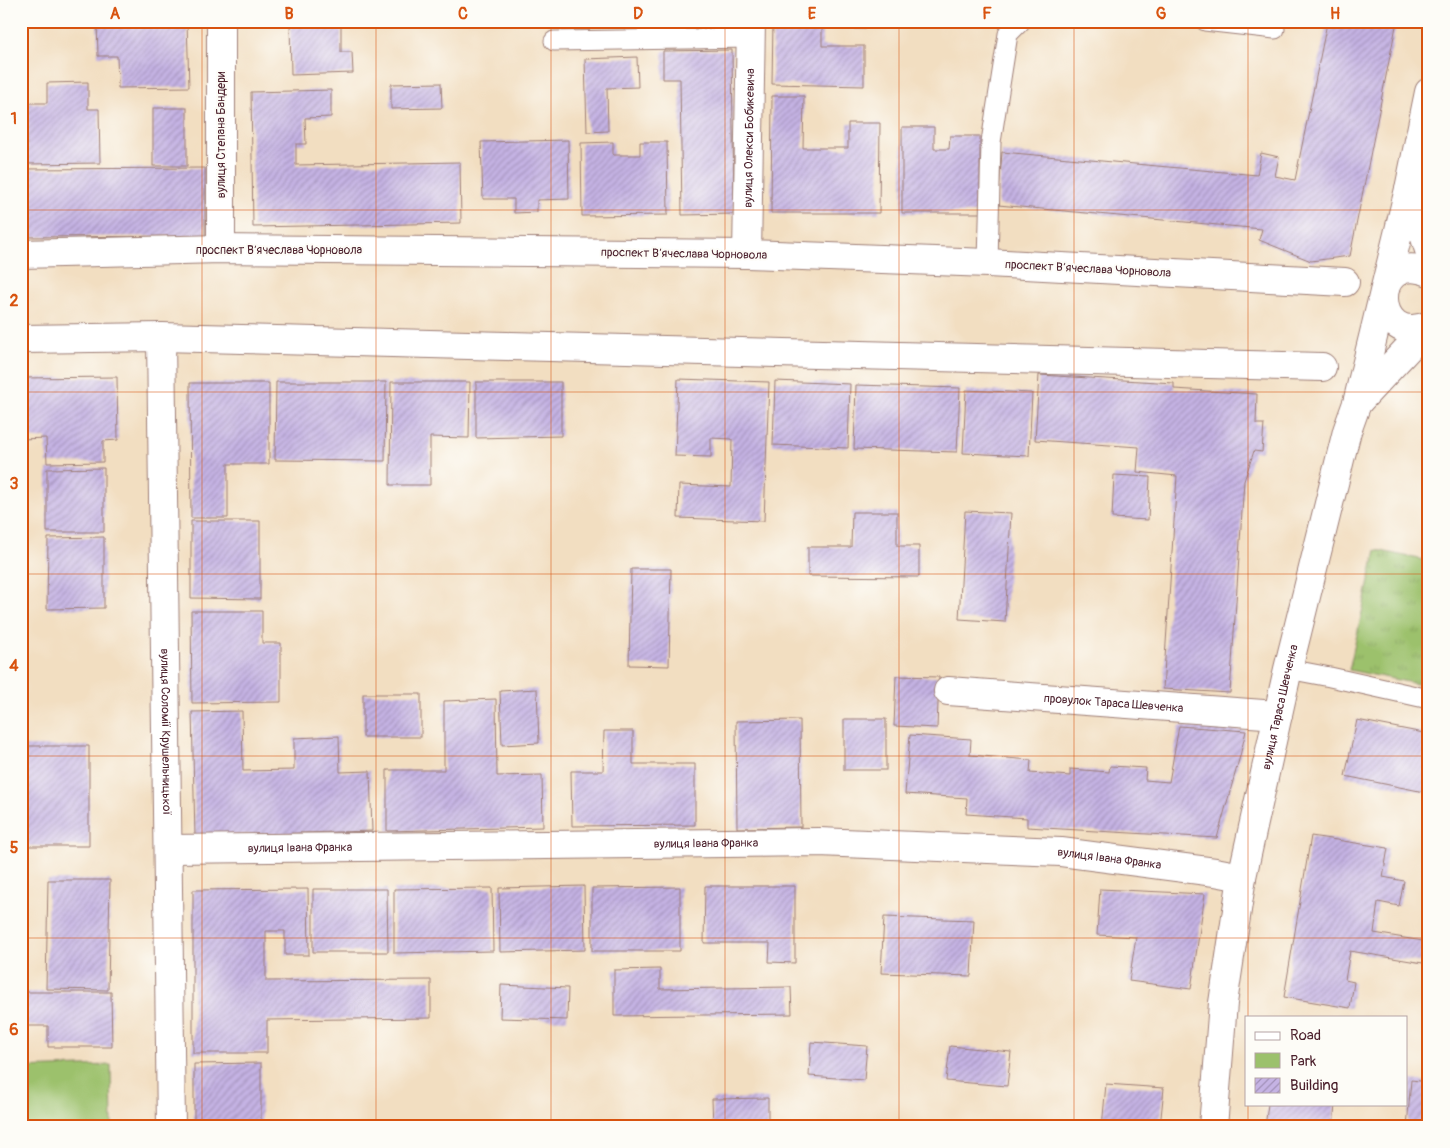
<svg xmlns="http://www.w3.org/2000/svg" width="1450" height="1148" viewBox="0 0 1450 1148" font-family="Pangolin,sans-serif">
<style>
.grass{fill:url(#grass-tufts);stroke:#73704c}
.green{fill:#9cc16c;stroke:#73704c}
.building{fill:url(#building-hatch)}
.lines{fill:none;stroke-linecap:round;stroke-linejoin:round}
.service-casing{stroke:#9e7e76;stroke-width:21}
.minor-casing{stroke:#9e7e76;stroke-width:30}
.secondary-casing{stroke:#9e7e76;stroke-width:30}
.service{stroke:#fff;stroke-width:19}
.minor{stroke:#fff;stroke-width:28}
.secondary{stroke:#fff;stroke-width:28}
.grid{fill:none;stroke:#d8530f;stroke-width:1;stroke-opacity:0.55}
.labels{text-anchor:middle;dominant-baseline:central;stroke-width:4;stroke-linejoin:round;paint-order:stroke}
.street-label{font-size:12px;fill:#4a1f2b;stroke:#fdfcf7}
.neatline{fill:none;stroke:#d8530f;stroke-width:2}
.grid-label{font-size:16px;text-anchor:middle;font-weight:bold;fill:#d8530f}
</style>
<defs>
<pattern id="grass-tufts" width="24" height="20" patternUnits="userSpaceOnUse" patternTransform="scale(1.25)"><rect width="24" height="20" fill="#9cc16c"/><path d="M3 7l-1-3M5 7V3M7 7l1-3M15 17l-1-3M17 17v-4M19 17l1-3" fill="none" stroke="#88a55e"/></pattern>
<pattern id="building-hatch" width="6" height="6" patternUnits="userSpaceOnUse" patternTransform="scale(1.25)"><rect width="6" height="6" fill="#c5b3e4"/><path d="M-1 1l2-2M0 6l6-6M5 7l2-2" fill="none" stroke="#a291b9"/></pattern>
</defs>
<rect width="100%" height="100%" fill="#fdfcf7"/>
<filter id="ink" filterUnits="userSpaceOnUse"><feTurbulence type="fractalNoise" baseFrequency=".02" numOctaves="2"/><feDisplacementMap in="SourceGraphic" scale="10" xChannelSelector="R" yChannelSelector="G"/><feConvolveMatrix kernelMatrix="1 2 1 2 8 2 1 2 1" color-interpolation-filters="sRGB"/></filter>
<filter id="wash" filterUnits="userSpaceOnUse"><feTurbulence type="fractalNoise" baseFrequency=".0096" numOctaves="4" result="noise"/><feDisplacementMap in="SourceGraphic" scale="20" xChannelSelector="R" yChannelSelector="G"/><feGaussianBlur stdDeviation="1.12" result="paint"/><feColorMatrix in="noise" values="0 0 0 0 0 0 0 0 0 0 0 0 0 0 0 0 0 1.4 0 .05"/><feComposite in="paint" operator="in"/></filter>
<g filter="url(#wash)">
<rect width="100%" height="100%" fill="#f2dec1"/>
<!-- grass -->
<path class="grass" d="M 1376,550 L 1429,561 L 1429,679 L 1427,686 L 1349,670 Z"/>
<!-- green -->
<path class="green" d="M 111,1065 L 112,1127 L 21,1127 L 21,1068 Z"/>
<g id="blocks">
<!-- building -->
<g class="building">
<path d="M 97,21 L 187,21 L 189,87 L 118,88 L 117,56 L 98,56 Z"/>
<path d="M 290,21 L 341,21 L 341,52 L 352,52 L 353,73 L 291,75 Z"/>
<path d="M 655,21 L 724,21 L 724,27 L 655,28 Z"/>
<path d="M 773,21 L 865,21 L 865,29 L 822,28 L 822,46 L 864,46 L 864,86 L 772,84 Z"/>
<path d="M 1322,21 L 1397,21 L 1350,256 L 1311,261 L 1259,240 L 1262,229 L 998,205 L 1002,152 L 1257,175 L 1261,153 L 1279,157 L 1275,176 L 1295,180 L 1327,23 L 1322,22 Z"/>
<path d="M 732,50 L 734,214 L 682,215 L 680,79 L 663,79 L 663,51 Z"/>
<path d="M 637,57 L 638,87 L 607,88 L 608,131 L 587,132 L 585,59 Z"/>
<path d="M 88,82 L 88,109 L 99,109 L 100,163 L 27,164 L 26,103 L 47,103 L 47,83 Z"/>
<path d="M 441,83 L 442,108 L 391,109 L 391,84 Z"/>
<path d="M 331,90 L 331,117 L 305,118 L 306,144 L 296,144 L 296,165 L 460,162 L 461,223 L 253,227 L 251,92 Z"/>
<path d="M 772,96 L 804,96 L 803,148 L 848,148 L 848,123 L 880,123 L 879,213 L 771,213 Z"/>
<rect x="153" y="108" width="34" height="58"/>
<path d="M 902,127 L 934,127 L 934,149 L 949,149 L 950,136 L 980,136 L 980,213 L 902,213 Z"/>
<path d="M 568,140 L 569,199 L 537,200 L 537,212 L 514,213 L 514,199 L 483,199 L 481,142 Z"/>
<path d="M 613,142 L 613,155 L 640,155 L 640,142 L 667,142 L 668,215 L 582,216 L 581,143 Z"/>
<path d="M 205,168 L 205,236 L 21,237 L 21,169 Z"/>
<path d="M 1039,375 L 1174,383 L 1174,389 L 1257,394 L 1256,424 L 1264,424 L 1262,452 L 1254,451 L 1244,481 L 1230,693 L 1163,689 L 1177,476 L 1137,472 L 1139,447 L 1035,440 Z"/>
<path d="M 117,377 L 118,440 L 103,441 L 103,462 L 47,463 L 46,438 L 21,439 L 21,378 Z"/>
<path d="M 678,379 L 769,382 L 764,521 L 678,518 L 679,485 L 731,487 L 732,439 L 711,438 L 711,457 L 675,456 Z"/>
<path d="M 775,381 L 850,384 L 848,448 L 773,445 Z"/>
<path d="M 276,382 L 386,382 L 385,461 L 275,460 Z"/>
<path d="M 391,382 L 470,382 L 469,438 L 430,437 L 430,485 L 390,485 Z"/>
<path d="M 476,382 L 561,382 L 561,436 L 476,438 Z"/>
<path d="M 190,383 L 269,383 L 269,464 L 228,464 L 228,518 L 191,518 Z"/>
<path d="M 856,385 L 960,388 L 957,452 L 854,449 Z"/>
<path d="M 966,390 L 1032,393 L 1029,456 L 963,453 Z"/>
<path d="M 104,468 L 104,532 L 47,532 L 47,469 Z"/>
<path d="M 1114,475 L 1150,477 L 1148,520 L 1112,518 Z"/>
<path d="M 965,511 L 1011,513 L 1005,622 L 959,619 Z"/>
<path d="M 852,512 L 897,512 L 897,546 L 919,546 L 919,577 L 808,576 L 808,547 L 851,547 Z"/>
<path d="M 191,521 L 260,521 L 260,599 L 191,598 Z"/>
<path d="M 104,537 L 104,608 L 47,609 L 48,538 Z"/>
<path d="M 631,569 L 671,569 L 669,666 L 629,665 Z"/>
<path d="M 191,611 L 262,611 L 262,643 L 281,643 L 281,702 L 192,703 Z"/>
<path d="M 896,676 L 939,677 L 937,728 L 894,726 Z"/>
<path d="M 537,689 L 539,743 L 502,745 L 500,691 Z"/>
<rect x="363" y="694" width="58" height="43"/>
<path d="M 496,699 L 497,776 L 542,775 L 543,827 L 387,831 L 387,770 L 444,770 L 444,701 Z"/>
<path d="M 242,711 L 243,771 L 294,770 L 294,738 L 339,736 L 340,772 L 370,771 L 372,831 L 195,836 L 192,712 Z"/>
<rect x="844" y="719" width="42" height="51"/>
<path d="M 800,720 L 801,827 L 737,828 L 736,721 Z"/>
<path d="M 1357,720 L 1429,734 L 1429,793 L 1345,776 Z"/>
<path d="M 1179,726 L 1246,731 L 1240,756 L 1217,838 L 1027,827 L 1027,818 L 966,814 L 967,798 L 905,794 L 910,735 L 971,739 L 970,755 L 1031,760 L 1030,773 L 1070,776 L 1070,769 L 1109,772 L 1110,766 L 1146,768 L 1145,780 L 1169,782 Z"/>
<path d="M 604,731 L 633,731 L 633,764 L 695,764 L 695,825 L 572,826 L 571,771 L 603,771 Z"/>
<path d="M 21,746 L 89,746 L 89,846 L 21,846 L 21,809 L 24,809 L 24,785 L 21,785 Z"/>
<path d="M 1311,836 L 1388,848 L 1383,877 L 1404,881 L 1399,906 L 1378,902 L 1374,933 L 1429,942 L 1429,964 L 1350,951 L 1345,980 L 1354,982 L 1350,1008 L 1284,997 Z"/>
<path d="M 48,880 L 110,880 L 108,990 L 46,989 Z"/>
<path d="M 584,886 L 585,950 L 500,952 L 499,888 Z"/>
<path d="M 705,886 L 795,886 L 795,963 L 769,962 L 770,943 L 704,943 Z"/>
<path d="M 680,887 L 680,951 L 592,951 L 592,888 Z"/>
<path d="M 492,888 L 493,951 L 394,953 L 394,889 Z"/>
<path d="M 308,889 L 309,955 L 285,955 L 285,931 L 266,931 L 266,981 L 431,980 L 431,1018 L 267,1020 L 267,1053 L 193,1053 L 193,890 Z"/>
<path d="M 313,889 L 387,889 L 388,952 L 313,952 Z"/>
<path d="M 1100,889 L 1205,894 L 1191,989 L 1129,981 L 1136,937 L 1097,935 Z"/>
<path d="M 884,917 L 974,920 L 971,976 L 881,973 Z"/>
<path d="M 660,969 L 660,989 L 791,987 L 792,1014 L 614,1016 L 614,970 Z"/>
<path d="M 501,985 L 568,988 L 567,1020 L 500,1018 Z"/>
<path d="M 21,992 L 111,992 L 112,1047 L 48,1047 L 48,1026 L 21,1026 Z"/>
<path d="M 811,1042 L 867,1046 L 864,1080 L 809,1076 Z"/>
<path d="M 950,1046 L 1011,1052 L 1007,1086 L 946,1081 Z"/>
<path d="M 261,1063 L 261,1127 L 194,1127 L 194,1064 Z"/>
<path d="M 1411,1080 L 1429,1082 L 1429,1127 L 1407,1127 Z"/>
<path d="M 1106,1084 L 1164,1088 L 1160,1127 L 1102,1127 Z"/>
<path d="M 768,1098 L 768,1127 L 713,1127 L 712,1099 Z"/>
<path d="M 1268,1104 L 1335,1104 L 1333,1127 L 1265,1127 Z"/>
</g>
</g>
</g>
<g filter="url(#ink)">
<use href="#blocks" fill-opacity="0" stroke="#9e7e76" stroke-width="1"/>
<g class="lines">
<!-- service casing -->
<g class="service-casing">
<g id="service">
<path d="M 1205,21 L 1275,29"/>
<path d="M 554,41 L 751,38"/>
<path d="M 988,263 L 991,142 L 1008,34 L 1021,21"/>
<path d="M 1288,669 L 1330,677 L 1429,699"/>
</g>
</g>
<!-- minor casing -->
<g class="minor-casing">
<g id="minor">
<path d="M 221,21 L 221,249"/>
<path d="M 21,254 L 221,249 L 747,254 L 988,263 L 1345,282"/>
<path id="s1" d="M 747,254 L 751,21"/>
<path id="s2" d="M 161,337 L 171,1127"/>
<path d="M 21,339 L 161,337 L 1322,367"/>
<path id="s3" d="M 948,691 L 1278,715"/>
<path id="s4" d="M 168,849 L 819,842 L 1061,852 L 1215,872 L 1242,877"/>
</g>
</g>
<!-- secondary casing -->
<g class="secondary-casing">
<g id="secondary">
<path d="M 1409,189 L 1429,250"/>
<path d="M 1429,272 C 1367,248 1371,350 1429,325"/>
<path d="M 1358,402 L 1429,326"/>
<path id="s5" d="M 1213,1127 L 1223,1003 L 1242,877 L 1288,669 L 1347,431 L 1357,403 L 1409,189 L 1429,92"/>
</g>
</g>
<!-- service -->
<use href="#service" class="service"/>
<!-- minor -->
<use href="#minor" class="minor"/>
<!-- secondary -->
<use href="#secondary" class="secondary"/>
</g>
</g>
<!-- grid -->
<path class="grid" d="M 202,21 L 202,1127M 376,21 L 376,1127M 551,21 L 551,1127M 725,21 L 725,1127M 899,21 L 899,1127M 1074,21 L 1074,1127M 1248,21 L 1248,1017M 21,210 L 1429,210M 21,392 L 1429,392M 21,574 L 1429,574M 21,756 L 1429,756M 21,938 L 1429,938M 1248,1104 L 1248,1127"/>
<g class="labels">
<!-- street labels -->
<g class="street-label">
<text transform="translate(221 135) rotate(-90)">вулиця Степана Бандери</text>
<text stroke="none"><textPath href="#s1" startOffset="116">вулиця Олекси Бобикевича</textPath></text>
<text x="279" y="250">проспект Вʼячеслава Чорновола</text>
<text transform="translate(684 254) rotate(1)">проспект Вʼячеслава Чорновола</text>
<text transform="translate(1088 269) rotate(3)">проспект Вʼячеслава Чорновола</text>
<text stroke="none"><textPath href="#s3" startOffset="166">провулок Тараса Шевченка</textPath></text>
<text stroke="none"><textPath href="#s5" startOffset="426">вулиця Тараса Шевченка</textPath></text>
<text stroke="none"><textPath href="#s2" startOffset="395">вулиця Соломії Крушельницької</textPath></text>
<text stroke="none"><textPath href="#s4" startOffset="538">вулиця Івана Франка</textPath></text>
<text stroke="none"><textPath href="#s4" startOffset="132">вулиця Івана Франка</textPath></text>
<text stroke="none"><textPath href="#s4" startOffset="942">вулиця Івана Франка</textPath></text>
</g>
</g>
<!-- margin -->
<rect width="1450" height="1148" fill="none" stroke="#fdfcf7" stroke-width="55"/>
<!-- legend -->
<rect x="1245" y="1016" width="162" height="90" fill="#fdfcf7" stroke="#b5a4a5"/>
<rect x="1255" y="1032" width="25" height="8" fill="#ffffff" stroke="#b5a4a5"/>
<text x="1290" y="1040" font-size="15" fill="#4a1f2b">Road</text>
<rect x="1255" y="1053" width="25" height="15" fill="#9cc16c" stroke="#b5a4a5"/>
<text x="1290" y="1066" font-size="15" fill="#4a1f2b">Park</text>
<rect x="1255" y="1078" width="25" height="15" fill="url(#building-hatch)" stroke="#b5a4a5"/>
<text x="1290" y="1090" font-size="15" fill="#4a1f2b">Building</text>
<rect x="28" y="28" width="1394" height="1092" class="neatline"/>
<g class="grid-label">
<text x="115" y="19">A</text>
<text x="289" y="19">B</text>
<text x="463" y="19">C</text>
<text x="638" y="19">D</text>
<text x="812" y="19">E</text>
<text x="987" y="19">F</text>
<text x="1161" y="19">G</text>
<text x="1335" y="19">H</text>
<text x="14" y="124">1</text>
<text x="14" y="306">2</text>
<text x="14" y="489">3</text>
<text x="14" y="671">4</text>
<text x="14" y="853">5</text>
<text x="14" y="1035">6</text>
</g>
</svg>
